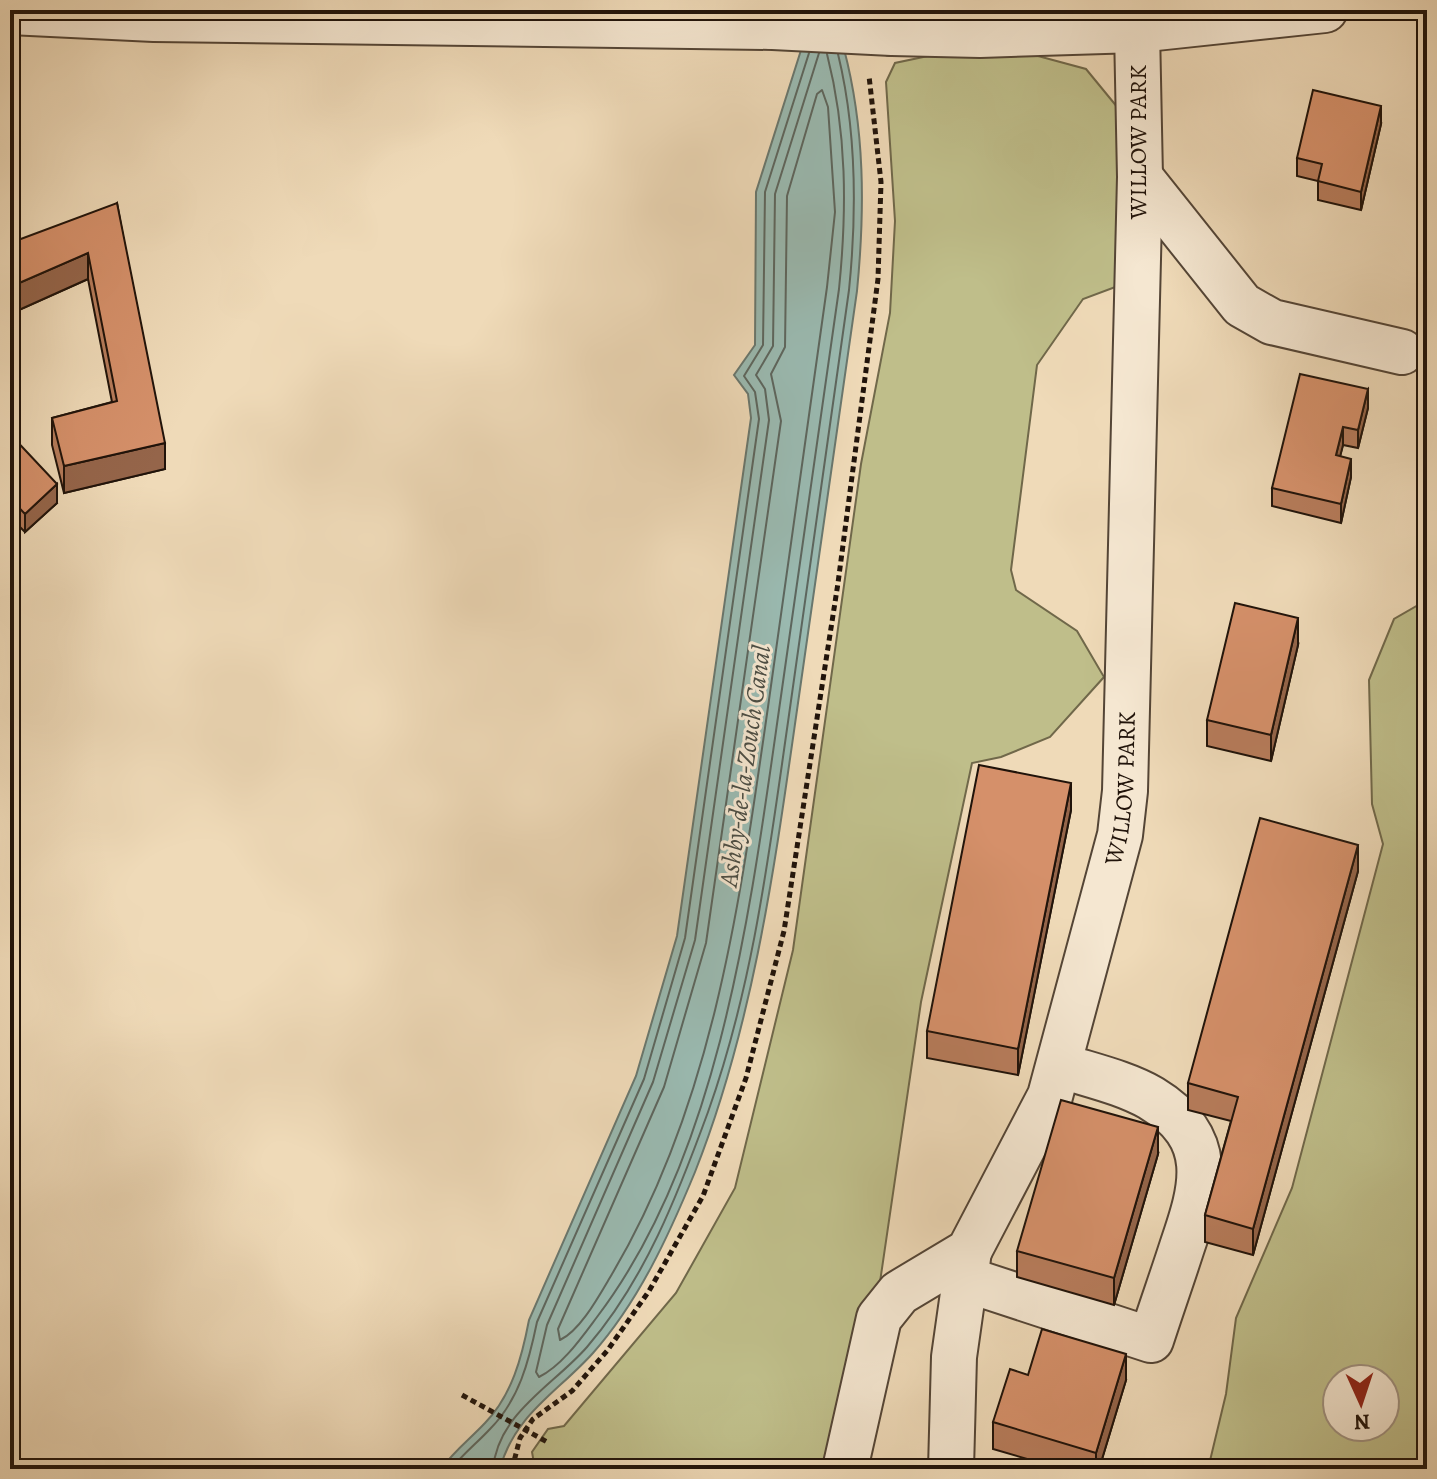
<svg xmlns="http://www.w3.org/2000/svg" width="1437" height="1479" viewBox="0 0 1437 1479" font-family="Alegreya,serif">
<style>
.green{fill:#bfbe8a;stroke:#70684a;stroke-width:2;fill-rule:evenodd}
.water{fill:#9abab1;stroke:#69776e;stroke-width:2}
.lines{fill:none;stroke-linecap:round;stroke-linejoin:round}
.shore{stroke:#5d665e;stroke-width:2}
.minor-casing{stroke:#544536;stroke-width:48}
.path{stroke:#20130a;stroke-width:5;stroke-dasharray:6 4;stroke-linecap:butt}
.minor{stroke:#f5e7d1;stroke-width:44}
.minor-bridge-casing{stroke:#544536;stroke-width:48;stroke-linecap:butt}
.path-bridge{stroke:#20130a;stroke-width:5;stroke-dasharray:6 4;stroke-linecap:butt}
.minor-bridge{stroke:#f5e7d1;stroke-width:44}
.wall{fill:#b77c5b;stroke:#20130a;stroke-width:2}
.shaded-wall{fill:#95654a;stroke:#20130a;stroke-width:2}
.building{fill:#d5906a;stroke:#20130a;stroke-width:2}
.labels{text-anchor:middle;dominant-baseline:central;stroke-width:6;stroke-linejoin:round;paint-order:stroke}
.street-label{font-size:24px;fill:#20130a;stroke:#f5e7d1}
.water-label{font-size:26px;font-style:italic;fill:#4b4d44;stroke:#f5e7d1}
</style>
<rect width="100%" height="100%" fill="#efdab8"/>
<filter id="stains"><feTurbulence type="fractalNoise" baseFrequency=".0025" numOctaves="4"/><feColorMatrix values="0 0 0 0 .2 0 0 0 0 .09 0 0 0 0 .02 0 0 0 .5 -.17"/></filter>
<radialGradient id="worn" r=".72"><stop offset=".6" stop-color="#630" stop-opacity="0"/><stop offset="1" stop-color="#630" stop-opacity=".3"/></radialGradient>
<!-- green -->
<g class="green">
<path d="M 928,56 L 1038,56 L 1086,69 L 1118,108 L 1126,283 L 1083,299 L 1037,365 L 1011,570 L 1016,590 L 1077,631 L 1104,677 L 1050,737 L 1001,757 L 972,763 L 921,1002 L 880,1282 L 835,1469 L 535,1469 L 532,1452 L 548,1429 L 564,1426 L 676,1293 L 735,1188 L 793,950 L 861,464 L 890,313 L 895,221 L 886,82 L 895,63 Z"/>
<path d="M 1427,600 L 1427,1469 L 1208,1469 L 1226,1394 L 1236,1318 L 1292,1188 L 1383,844 L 1372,804 L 1369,680 L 1394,619 ZM 1337,1379 L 1385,1379 L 1385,1427 L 1337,1427 Z"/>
</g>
<!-- water -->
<path class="water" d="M 802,47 L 844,49 C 865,129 865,209 857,291 C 837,433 817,575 796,717 C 774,871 753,1025 695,1172 C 669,1235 639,1301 593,1353 C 558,1392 514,1415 500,1469 L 441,1469 C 455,1450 469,1440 485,1423 C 512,1395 522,1357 529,1320 L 636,1076 L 677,936 L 751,418 L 748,394 L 734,375 L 755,345 L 756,192 Z"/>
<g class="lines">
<!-- shore -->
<g class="shore">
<path d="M 819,53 L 775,194 L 773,346 L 756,375 L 765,389 L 769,420 L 695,940 L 653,1082 L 547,1325 L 536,1372 L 539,1377 C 562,1366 582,1337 597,1317 C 723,1151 752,897 781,696 C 801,561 820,425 839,289 C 847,210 847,132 827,54"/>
<path d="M 822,90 L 828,107 L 835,212 L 827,287 C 808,427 788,567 768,707 C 740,901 714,1102 612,1274 C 600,1294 581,1330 560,1340 L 558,1329 L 664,1087 L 706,943 L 781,421 L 771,374 L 785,347 L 787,196 L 817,94 Z"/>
<path d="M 451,1469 C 463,1454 477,1443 490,1429 C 519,1400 529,1361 537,1322 L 644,1079 L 685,938 L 759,419 L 755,392 L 744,376 L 763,345 L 765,192 L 809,53"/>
<path d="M 493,1469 C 498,1413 554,1385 587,1347 C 645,1280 678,1194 708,1112 C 753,986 769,854 788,722 C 808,578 829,434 849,290 C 857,211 857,132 838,54"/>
</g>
<!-- minor casing -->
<g class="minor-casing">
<g id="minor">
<path d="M 10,12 L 154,19 L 773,27"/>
<path d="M 892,33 L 980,35 L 1137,30 L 1325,10"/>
<path d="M 1140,177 L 1242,305 L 1272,322 L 1402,352"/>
<path d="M 965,1279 L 1151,1340 C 1161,1309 1172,1278 1182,1247 C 1203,1186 1217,1138 1151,1098 C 1123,1082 1089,1075 1059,1065"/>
<path id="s1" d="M 845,1469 L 879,1318 L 899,1293 L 969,1251 L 1050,1096 L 1120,835 L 1125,791 L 1140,177 L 1137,30"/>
<path d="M 951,1469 L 954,1357 L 969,1251"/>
</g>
</g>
<!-- path -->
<path class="path" d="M 512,1469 L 520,1438 L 533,1419 L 572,1391 L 607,1351 L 649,1291 L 703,1196 L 746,1078 L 784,931 L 838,583 L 878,279 L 881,182 L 869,76"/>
<!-- minor -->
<use href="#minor" class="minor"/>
<!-- minor-bridge casing -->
<g class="minor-bridge-casing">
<path id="minor-bridge" d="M 773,27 L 892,33"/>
</g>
<!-- path-bridge -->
<path class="path-bridge" d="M 462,1395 L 549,1443"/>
<!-- minor-bridge -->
<use href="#minor-bridge" class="minor-bridge"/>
</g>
<!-- wall -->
<g class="wall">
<path d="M 1381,124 L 1361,210 L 1318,200 L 1318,181 L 1297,176 L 1297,158 Z"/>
<path d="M 117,203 L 165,469 L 64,493 L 52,445 L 52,418 L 112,402 L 88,279 L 10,314 Z"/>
<path d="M 1368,389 L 1368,408 L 1358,448 L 1343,445 L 1340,456 L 1351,477 L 1341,523 L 1272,506 L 1272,488 Z"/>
<path d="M 10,434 L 57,503 L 25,532 L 10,517 Z"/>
<path d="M 1298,645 L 1271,761 L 1207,746 L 1207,720 Z"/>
<path d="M 1071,810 L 1018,1075 L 927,1058 L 927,1031 Z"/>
<path d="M 1358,871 L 1253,1255 L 1205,1242 L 1205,1215 L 1231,1121 L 1188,1110 L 1188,1083 Z"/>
<path d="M 1158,1154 L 1114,1305 L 1017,1277 L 1017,1251 Z"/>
<path d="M 1028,1375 L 1126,1380 L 1099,1469 L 1062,1469 L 993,1449 L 993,1422 Z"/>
</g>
<!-- shaded-wall -->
<g class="shaded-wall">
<path d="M 1381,106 L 1381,124 L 1361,210 L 1361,192 Z"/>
<path d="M 88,253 L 88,279 L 10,314 L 10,287 Z"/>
<path d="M 1368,389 L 1368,408 L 1358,448 L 1358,430 Z"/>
<path d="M 1343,427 L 1343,445 L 1336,473 L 1336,455 Z"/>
<path d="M 165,443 L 165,469 L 64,493 L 64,466 Z"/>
<path d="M 1351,459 L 1351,477 L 1341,523 L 1341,504 Z"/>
<path d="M 57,484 L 57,503 L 25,532 L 25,514 Z"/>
<path d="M 1298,618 L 1298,645 L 1271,761 L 1271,735 Z"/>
<path d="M 1071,783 L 1071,810 L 1018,1075 L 1018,1049 Z"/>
<path d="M 1358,845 L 1358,871 L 1253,1255 L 1253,1229 Z"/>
<path d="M 1158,1127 L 1158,1154 L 1114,1305 L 1114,1278 Z"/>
<path d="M 1126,1354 L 1126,1380 L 1099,1469 L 1096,1469 L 1096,1453 Z"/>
</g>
<!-- building -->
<g class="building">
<path d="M 1313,90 L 1381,106 L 1361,192 L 1318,181 L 1322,164 L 1297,158 Z"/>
<path d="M 117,203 L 165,443 L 64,466 L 52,418 L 117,401 L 88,253 L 10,287 L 10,243 Z"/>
<path d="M 1300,374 L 1368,389 L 1358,430 L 1343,427 L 1336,455 L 1351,459 L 1341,504 L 1272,488 Z"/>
<path d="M 10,434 L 57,484 L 25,514 L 10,498 Z"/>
<path d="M 1235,603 L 1298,618 L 1271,735 L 1207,720 Z"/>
<path d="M 979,765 L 1071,783 L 1018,1049 L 927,1031 Z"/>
<path d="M 1260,818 L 1358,845 L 1253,1229 L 1205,1215 L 1238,1097 L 1188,1083 Z"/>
<path d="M 1061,1100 L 1158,1127 L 1114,1278 L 1017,1251 Z"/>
<path d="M 1042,1329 L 1126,1354 L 1096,1453 L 993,1422 L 1010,1369 L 1028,1375 Z"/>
</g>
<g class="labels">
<!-- street labels -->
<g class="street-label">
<text transform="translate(1138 142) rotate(-90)">WILLOW PARK</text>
<text stroke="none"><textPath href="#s1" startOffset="760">WILLOW PARK</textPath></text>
</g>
<!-- water labels -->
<g class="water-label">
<text transform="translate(745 766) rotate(-82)">Ashby-de-la-Zouch Canal</text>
</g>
</g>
<!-- margin -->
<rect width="1437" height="1479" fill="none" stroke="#efdab8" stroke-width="40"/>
<rect x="12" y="12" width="1413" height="1455" fill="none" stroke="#20130a" stroke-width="4"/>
<rect x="20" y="20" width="1397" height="1439" fill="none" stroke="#20130a" stroke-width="2"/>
<!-- north arrow -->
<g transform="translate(1361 1403) rotate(177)"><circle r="38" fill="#f5e7d1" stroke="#a09281" stroke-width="2"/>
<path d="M0-6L14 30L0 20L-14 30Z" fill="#8f2418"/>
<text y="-12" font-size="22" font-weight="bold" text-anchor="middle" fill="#20130a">N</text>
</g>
<rect width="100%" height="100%" filter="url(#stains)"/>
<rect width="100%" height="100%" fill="url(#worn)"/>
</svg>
